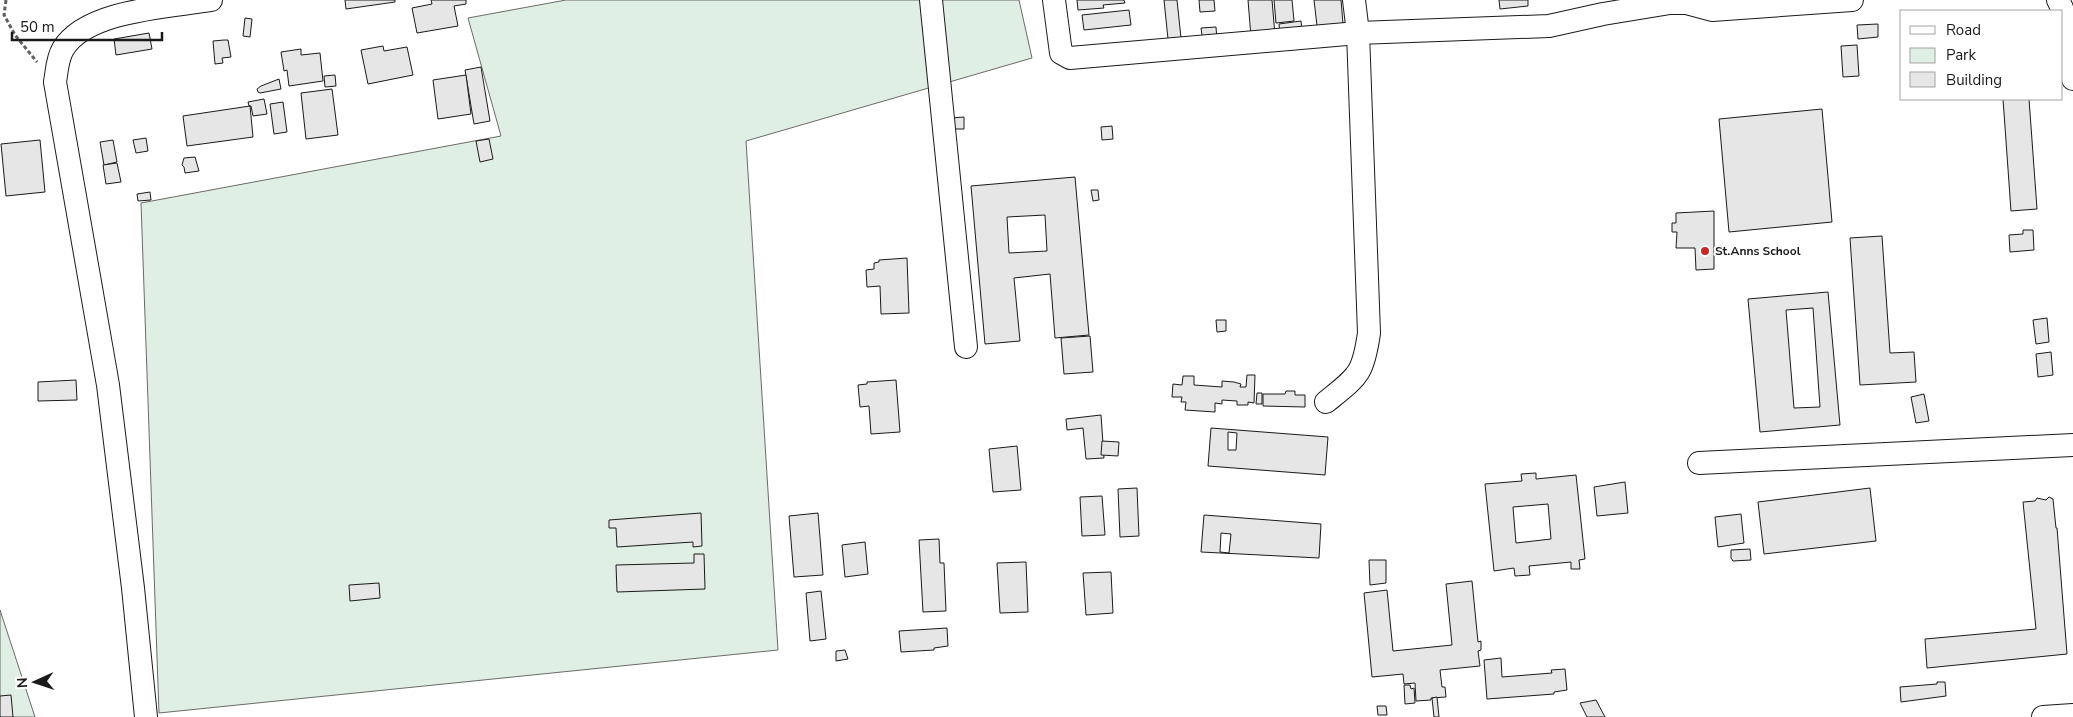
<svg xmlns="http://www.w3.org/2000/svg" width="2073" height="717" viewBox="0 0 2073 717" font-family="'Nunito Sans',sans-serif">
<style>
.green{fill:#e0efe3;stroke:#6a6a6a}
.building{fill:#e6e6e6;stroke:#1a1a1a;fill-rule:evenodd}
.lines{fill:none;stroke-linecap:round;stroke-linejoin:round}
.minor-casing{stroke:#1a1a1a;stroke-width:24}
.path{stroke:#5f5f5f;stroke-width:3;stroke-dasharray:4 2.5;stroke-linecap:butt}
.minor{stroke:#fff;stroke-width:22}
.poi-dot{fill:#c62828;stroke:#fff;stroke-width:2}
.labels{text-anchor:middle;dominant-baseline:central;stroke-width:4;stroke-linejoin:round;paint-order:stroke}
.poi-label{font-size:12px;font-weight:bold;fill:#1a1a1a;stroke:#fff;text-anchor:start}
</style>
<rect width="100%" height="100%" fill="#fff"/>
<!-- green -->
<g class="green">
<path d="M 566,0 L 1019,0 L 1032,58 L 746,141 L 778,650 L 159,713 L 141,203 L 501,136 L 468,18 Z"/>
<path d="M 0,610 L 35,717 L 0,717 Z"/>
</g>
<!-- building -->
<g class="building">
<path d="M 345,0 L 395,0 L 395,2 L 346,9 Z"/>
<path d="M 431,0 L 466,0 L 466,4 L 454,6 L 458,26 L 417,33 L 412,8 L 432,4 Z"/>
<path d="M 1077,0 L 1124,0 L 1125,3 L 1103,5 L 1104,8 L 1078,10 Z"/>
<path d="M 1164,0 L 1177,0 L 1181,38 L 1168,39 Z"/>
<path d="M 1199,0 L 1214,0 L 1215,11 L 1200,12 Z"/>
<path d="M 1248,0 L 1272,0 L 1275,35 L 1251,37 Z"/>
<path d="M 1274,0 L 1292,0 L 1294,21 L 1276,23 Z"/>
<path d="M 1314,0 L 1341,0 L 1343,24 L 1317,26 Z"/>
<path d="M 1499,0 L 1528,0 L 1528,6 L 1500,9 Z"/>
<path d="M 1129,10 L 1131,25 L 1084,30 L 1082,15 Z"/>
<path d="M 245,18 L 252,19 L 250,37 L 243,36 Z"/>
<path d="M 1301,21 L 1302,32 L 1280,34 L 1279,24 Z"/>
<path d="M 1878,24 L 1878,37 L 1858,39 L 1857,25 Z"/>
<path d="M 1216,27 L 1217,40 L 1203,42 L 1201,28 Z"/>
<path d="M 149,33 L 152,49 L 116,55 L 114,39 Z"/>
<path d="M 224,40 L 228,40 L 231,57 L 222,58 L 223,63 L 215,64 L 213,41 Z"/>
<path d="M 1857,45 L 1859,76 L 1843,77 L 1841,46 Z"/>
<path d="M 383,46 L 384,51 L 407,47 L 413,75 L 368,84 L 361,50 Z"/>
<path d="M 301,49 L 301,55 L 320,53 L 323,81 L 289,86 L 287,70 L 284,71 L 281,52 Z"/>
<path d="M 481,67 L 490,121 L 474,124 L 465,70 Z"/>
<path d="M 335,75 L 336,86 L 325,87 L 324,76 Z"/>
<path d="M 466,75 L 471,114 L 438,119 L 433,80 Z"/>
<path d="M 279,79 L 281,89 L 260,93 L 258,92 L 257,89 L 261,86 Z"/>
<path d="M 332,89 L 338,135 L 306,139 L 301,93 Z"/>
<path d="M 264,99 L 267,114 L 253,116 L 251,106 L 249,106 L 248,102 Z"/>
<path d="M 2003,99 L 2029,99 L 2037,209 L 2011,211 Z"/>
<path d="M 283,102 L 287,132 L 274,134 L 270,104 Z"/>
<path d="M 250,106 L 253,137 L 187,146 L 183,116 Z"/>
<path d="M 1822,109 L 1832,222 L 1729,232 L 1719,119 Z"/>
<path d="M 964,117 L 964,129 L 953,129 L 952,118 Z"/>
<path d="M 1112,126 L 1113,139 L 1102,140 L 1101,127 Z"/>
<path d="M 146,138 L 148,151 L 136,153 L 133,140 Z"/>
<path d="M 489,139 L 493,159 L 480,162 L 476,141 Z"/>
<path d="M 40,140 L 45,192 L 6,196 L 1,144 Z"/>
<path d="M 113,140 L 117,162 L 104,165 L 100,142 Z"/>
<path d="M 195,157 L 199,171 L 185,173 L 184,167 L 182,165 L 184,158 Z"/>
<path d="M 117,163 L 121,182 L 106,184 L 103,165 Z"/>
<path d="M 1075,177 L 1089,335 L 1055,338 L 1050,274 L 1014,278 L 1020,341 L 985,344 L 971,186 ZM 1045,215 L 1047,251 L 1009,253 L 1007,217 Z"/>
<path d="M 1091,190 L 1098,190 L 1099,200 L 1093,201 Z"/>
<path d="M 150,192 L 151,200 L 138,201 L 137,194 Z"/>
<path d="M 1714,211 L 1714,269 L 1696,270 L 1695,248 L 1676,248 L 1677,232 L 1672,232 L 1672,223 L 1676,223 L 1676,213 Z"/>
<path d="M 2023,230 L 2033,230 L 2034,250 L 2010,252 L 2009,235 L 2023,234 Z"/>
<path d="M 1882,236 L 1890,353 L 1914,352 L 1916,382 L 1860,385 L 1850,238 Z"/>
<path d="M 907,258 L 909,313 L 881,314 L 880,286 L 867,287 L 866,270 L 874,269 L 874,263 L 879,262 L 879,260 Z"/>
<path d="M 1828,292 L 1840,425 L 1760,432 L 1748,299 ZM 1813,308 L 1820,407 L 1794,408 L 1786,310 Z"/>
<path d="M 2047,318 L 2049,342 L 2036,344 L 2033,320 Z"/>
<path d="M 1216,320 L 1226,320 L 1226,331 L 1217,332 Z"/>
<path d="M 1090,336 L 1093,372 L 1064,374 L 1061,338 Z"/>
<path d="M 2051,352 L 2053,375 L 2038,377 L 2036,354 Z"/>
<path d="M 1247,375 L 1255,375 L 1254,403 L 1248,402 L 1248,405 L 1237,405 L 1237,401 L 1222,400 L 1222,404 L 1215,403 L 1215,412 L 1185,410 L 1186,402 L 1181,402 L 1182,397 L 1172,397 L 1173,384 L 1182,385 L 1183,376 L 1194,376 L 1194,385 L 1222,387 L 1222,381 L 1234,382 L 1241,384 L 1240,387 L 1246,387 Z"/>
<path d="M 76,380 L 77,400 L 38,401 L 38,382 Z"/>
<path d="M 896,380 L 900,432 L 871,434 L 869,406 L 860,407 L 858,385 L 867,384 L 867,382 Z"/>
<path d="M 1286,391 L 1295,391 L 1295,395 L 1305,395 L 1305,407 L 1263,406 L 1263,394 L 1285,394 Z"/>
<path d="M 1257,393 L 1262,393 L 1262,404 L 1256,404 Z"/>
<path d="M 1924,394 L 1929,421 L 1916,423 L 1911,397 Z"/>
<path d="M 1101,415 L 1104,458 L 1086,459 L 1083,428 L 1067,430 L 1066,419 Z"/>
<path d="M 1211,428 L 1328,437 L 1325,475 L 1208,466 ZM 1228,432 L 1237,433 L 1236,450 L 1228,450 Z"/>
<path d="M 1102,441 L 1119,442 L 1118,456 L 1101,455 Z"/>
<path d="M 1017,446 L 1021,490 L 993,492 L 989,449 Z"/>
<path d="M 1536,473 L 1536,479 L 1576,475 L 1585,559 L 1579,560 L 1580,569 L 1571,569 L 1571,562 L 1529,566 L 1530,575 L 1515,576 L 1514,568 L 1494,571 L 1485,484 L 1522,481 L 1521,474 ZM 1548,504 L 1551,539 L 1516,543 L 1513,507 Z"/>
<path d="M 1625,482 L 1628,513 L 1597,516 L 1594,487 Z"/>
<path d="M 1137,488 L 1139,536 L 1120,537 L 1118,489 Z"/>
<path d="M 1870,488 L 1876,541 L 1764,554 L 1758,502 Z"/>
<path d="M 1102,496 L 1105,535 L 1082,536 L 1080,497 Z"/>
<path d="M 2049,497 L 2053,499 L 2056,528 L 2057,528 L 2067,654 L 1927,668 L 1925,639 L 2036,629 L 2023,502 L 2035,501 L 2037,498 L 2046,500 Z"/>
<path d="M 701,513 L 702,546 L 693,547 L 693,542 L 617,547 L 616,528 L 609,528 L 609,520 Z"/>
<path d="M 818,513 L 823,575 L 794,577 L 789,516 Z"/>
<path d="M 1741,514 L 1744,543 L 1718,547 L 1715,517 Z"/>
<path d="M 1204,515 L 1321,524 L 1319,558 L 1201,552 ZM 1221,533 L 1231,534 L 1229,553 L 1220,552 Z"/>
<path d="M 939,539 L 940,563 L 944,563 L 946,611 L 923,612 L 919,540 Z"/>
<path d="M 865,542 L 868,574 L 845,577 L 842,545 Z"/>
<path d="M 1750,549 L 1751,560 L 1733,561 L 1731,558 L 1731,550 Z"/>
<path d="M 694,554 L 704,554 L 705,589 L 617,592 L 616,565 L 694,563 Z"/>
<path d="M 1369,560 L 1386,560 L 1386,583 L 1370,585 Z"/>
<path d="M 1026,562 L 1028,612 L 1000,613 L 997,563 Z"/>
<path d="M 1111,572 L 1113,613 L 1086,615 L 1083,573 Z"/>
<path d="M 1472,581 L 1478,642 L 1481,641 L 1481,650 L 1478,651 L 1480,666 L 1440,670 L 1442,687 L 1445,687 L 1446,697 L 1431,698 L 1431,700 L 1416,701 L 1415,683 L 1404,684 L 1403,674 L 1372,677 L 1364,593 L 1387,590 L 1393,651 L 1452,645 L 1446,584 Z"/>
<path d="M 379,583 L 380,598 L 350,601 L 349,585 Z"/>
<path d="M 821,591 L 826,639 L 810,641 L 806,593 Z"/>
<path d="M 947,628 L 948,646 L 934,648 L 934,650 L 901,652 L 899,631 Z"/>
<path d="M 845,650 L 848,659 L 836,661 L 836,651 Z"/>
<path d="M 1501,658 L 1502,677 L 1552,673 L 1551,670 L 1565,669 L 1567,690 L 1554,692 L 1554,694 L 1487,699 L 1484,660 Z"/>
<path d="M 1937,682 L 1945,682 L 1946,696 L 1901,702 L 1900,687 L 1937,684 Z"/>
<path d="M 1404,685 L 1410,685 L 1411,689 L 1414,688 L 1415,703 L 1405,704 Z"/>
<path d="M 11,695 L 13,717 L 0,717 L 0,696 Z"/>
<path d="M 1437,697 L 1439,717 L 1434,717 L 1432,698 Z"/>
<path d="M 1596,700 L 1605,717 L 1587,717 L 1580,703 Z"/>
<path d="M 1377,706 L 1386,706 L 1387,715 L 1378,715 Z"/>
</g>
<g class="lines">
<!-- minor casing -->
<g class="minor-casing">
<g id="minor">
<path d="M 931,0 L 966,347"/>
<path d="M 1054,0 L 1061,53 L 1070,58 L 1358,33 L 1549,26 L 1603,14 L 1670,3 L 1686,3 L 1712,10 L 1852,0"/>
<path d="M 2058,0 C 2070,20 2071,56 2073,79"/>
<path d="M 1326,402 C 1358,376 1363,375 1369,333 L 1358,33 L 1354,0"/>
<path d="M 1699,463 L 2073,445"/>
<path d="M 146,717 L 133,588 L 108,385 L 55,82 C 57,71 57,59 63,49 C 86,10 169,7 211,0"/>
<path d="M 2043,717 L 2073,715"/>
</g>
</g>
<!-- path -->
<path class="path" d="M 6,0 L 4,15 L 15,35 L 37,62"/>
<!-- minor -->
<use href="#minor" class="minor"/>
</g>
<!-- markers -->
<circle class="poi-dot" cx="1705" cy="251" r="5"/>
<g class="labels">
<!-- poi labels -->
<g class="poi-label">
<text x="1715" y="251">St.Anns School</text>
</g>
</g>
<!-- legend -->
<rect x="1900" y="10" width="162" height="90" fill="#ffffff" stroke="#a3a3a3"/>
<rect x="1910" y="26" width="25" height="8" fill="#ffffff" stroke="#a3a3a3"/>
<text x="1946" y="35" font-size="15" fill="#1a1a1a">Road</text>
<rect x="1910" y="48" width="25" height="15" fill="#e0efe3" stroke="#a3a3a3"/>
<text x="1946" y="60" font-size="15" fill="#1a1a1a">Park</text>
<rect x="1910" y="72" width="25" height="15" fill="#e6e6e6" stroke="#a3a3a3"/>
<text x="1946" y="85" font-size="15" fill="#1a1a1a">Building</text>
<!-- north arrow -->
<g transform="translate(35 682) rotate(267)" stroke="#ffffff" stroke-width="4" paint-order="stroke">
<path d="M0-4L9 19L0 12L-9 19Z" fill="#1a1a1a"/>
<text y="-8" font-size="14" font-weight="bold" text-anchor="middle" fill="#1a1a1a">N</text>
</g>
<!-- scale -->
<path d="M12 32v8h150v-8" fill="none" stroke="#1a1a1a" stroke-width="2.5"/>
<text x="20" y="32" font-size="15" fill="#1a1a1a" stroke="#ffffff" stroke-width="4" paint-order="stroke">50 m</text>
</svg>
